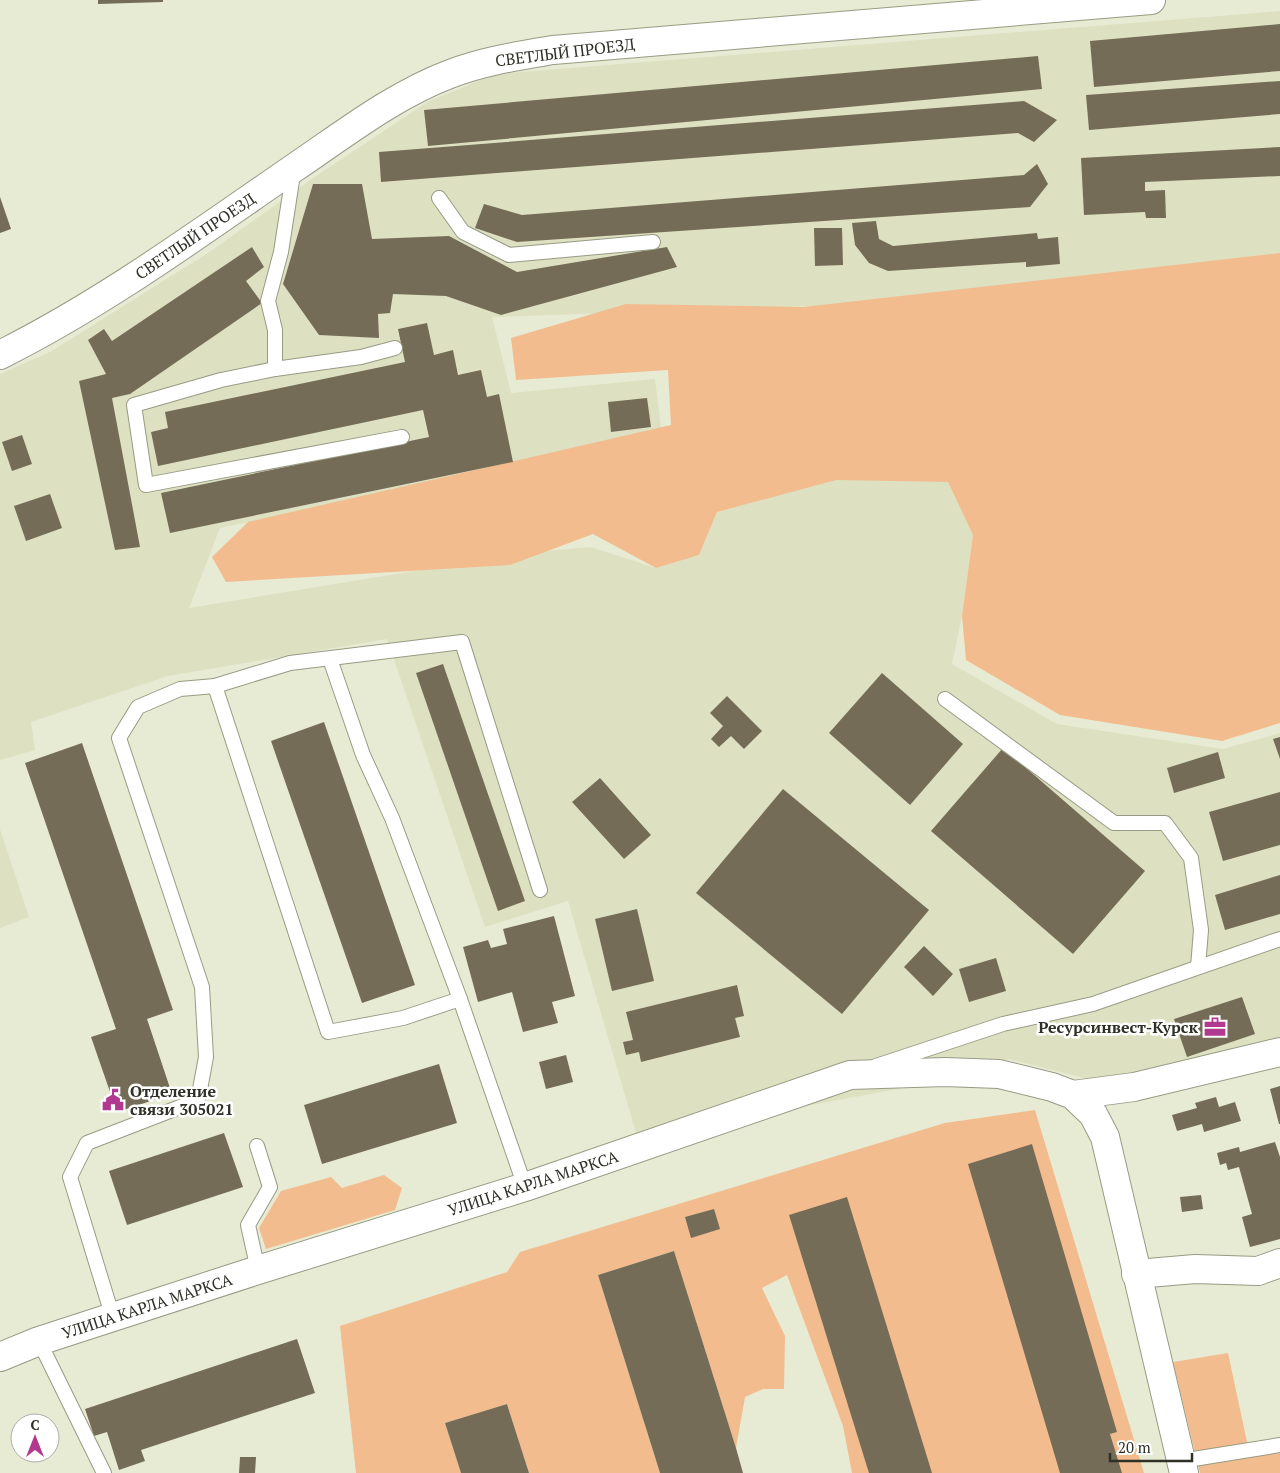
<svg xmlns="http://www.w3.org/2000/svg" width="1280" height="1473" viewBox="0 0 1280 1473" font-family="'PT Serif',serif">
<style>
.built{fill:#dde1c1}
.green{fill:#f2bc8f}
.building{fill:#756c58}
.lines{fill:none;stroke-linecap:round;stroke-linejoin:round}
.service-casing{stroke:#989b84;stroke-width:16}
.minor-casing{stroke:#989b84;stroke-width:30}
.tertiary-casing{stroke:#989b84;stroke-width:30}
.service{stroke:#fff;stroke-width:14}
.minor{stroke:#fff;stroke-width:28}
.tertiary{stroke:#fff;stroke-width:28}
.labels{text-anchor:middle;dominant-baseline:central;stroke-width:5;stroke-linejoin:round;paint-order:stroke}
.street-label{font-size:16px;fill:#2f3127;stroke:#fff}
.poi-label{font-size:16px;font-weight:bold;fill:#2f3127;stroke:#fff;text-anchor:end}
</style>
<rect width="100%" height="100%" fill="#e8ebd3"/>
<!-- built -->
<g class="built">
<path d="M 1280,11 L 1280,263 L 991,300 L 492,317 L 511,393 L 655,379 L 662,436 L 220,528 L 189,608 L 530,552 L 591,547 L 656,568 L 699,555 L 717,512 L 836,479 L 948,482 L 973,535 L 962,616 L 952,664 L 1057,724 L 1223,749 L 1280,733 L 1280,1064 L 1110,1104 L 1103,1083 L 1009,1059 L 919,1085 L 785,1110 L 639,1143 L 568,901 L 485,927 L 387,639 L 168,676 L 31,722 L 35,750 L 0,760 L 0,374 L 50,352 L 208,253 L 313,178 L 429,101 L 496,74 Z"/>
<path d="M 0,829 L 29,917 L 0,928 Z"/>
</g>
<!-- green -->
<g class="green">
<path d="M 1280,253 L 1280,723 L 1222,741 L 1060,715 L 966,660 L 962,616 L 973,535 L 948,482 L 836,480 L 717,512 L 699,555 L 656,568 L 593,534 L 510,565 L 226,582 L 212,557 L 248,522 L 671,425 L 668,370 L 516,380 L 511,338 L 626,304 L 803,307 Z"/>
<path d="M 1035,1110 L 1144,1473 L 852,1473 L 843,1426 L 787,1275 L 762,1288 L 785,1336 L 784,1389 L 763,1389 L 745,1397 L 736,1448 L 674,1251 L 598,1275 L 660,1473 L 529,1473 L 507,1404 L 445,1423 L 461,1473 L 356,1473 L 340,1326 L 507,1272 L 520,1252 L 945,1123 Z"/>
<path d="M 384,1175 L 402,1188 L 395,1210 L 266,1249 L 259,1228 L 281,1191 L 331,1177 L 342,1188 Z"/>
<path d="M 1228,1353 L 1250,1456 L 1280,1453 L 1280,1473 L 1200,1473 L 1173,1362 Z"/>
</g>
<!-- building -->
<g class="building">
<path d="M 98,0 L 163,0 L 163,2 L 98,4 Z"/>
<path d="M 1280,24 L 1280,71 L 1094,87 L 1090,41 Z"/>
<path d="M 1038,56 L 1042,89 L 428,146 L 424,110 Z"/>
<path d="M 1280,81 L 1280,114 L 1089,130 L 1086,95 Z"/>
<path d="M 1024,101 L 1057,120 L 1034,142 L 1018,133 L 381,182 L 379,152 Z"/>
<path d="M 1280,147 L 1280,176 L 1145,182 L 1145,191 L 1165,190 L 1166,218 L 1146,218 L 1145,212 L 1084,215 L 1081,158 Z"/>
<path d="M 1037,164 L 1048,184 L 1030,207 L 517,242 L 475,228 L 484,204 L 522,215 L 1024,175 Z"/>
<path d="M 313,184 L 362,184 L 372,239 L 449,236 L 517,272 L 667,247 L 677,267 L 501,315 L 446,296 L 393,294 L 390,313 L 378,314 L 379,338 L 319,335 L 283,284 Z"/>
<path d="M 0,197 L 11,229 L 0,233 Z"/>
<path d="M 876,221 L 879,239 L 893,246 L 1037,233 L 1038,239 L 1058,237 L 1060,264 L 1026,267 L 1026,262 L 888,271 L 869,263 L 855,245 L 852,223 Z"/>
<path d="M 814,228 L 842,228 L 843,265 L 815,266 Z"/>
<path d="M 252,247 L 264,267 L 246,281 L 262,303 L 130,394 L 112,398 L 140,547 L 115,550 L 79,381 L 106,374 L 88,340 L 104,329 L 112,341 Z"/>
<path d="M 427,323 L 434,355 L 453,350 L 458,375 L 481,370 L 487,397 L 499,394 L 513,462 L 170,533 L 161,493 L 429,437 L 423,410 L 158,466 L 151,432 L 168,428 L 165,412 L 405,362 L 398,329 Z"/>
<path d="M 647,398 L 651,427 L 611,432 L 608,402 Z"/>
<path d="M 22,435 L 32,464 L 12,471 L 2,442 Z"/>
<path d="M 50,494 L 62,528 L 26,541 L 14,506 Z"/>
<path d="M 443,664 L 525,901 L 498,911 L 416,673 Z"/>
<path d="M 882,673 L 963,744 L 910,805 L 829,733 Z"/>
<path d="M 727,696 L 762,731 L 744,749 L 731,736 L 719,747 L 711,739 L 723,726 L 710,713 Z"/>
<path d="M 324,722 L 415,985 L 362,1003 L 271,741 Z"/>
<path d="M 1280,737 L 1280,759 L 1273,739 Z"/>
<path d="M 82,743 L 173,1010 L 147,1019 L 172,1094 L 117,1112 L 91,1037 L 116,1029 L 25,763 Z"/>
<path d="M 1003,748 L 1145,871 L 1073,954 L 931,831 Z"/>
<path d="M 1218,752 L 1225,778 L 1174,793 L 1167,768 Z"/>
<path d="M 600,778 L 651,835 L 624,859 L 572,802 Z"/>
<path d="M 783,789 L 929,910 L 842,1014 L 696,893 Z"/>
<path d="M 1280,792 L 1280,845 L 1223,861 L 1209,812 Z"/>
<path d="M 1280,875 L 1280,914 L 1225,930 L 1215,895 Z"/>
<path d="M 637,909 L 654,981 L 612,991 L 595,919 Z"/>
<path d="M 554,916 L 575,996 L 552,1002 L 558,1023 L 523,1032 L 512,992 L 478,1002 L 463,947 L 488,940 L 491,948 L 507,944 L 503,929 Z"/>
<path d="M 924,946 L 953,974 L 933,996 L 904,967 Z"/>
<path d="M 996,958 L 1006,991 L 969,1002 L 959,969 Z"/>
<path d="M 737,985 L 744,1016 L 735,1018 L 740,1037 L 641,1062 L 639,1052 L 626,1055 L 623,1042 L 633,1040 L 626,1012 Z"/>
<path d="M 1242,997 L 1255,1034 L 1187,1057 L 1174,1019 Z"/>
<path d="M 566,1055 L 573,1082 L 546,1089 L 539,1062 Z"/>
<path d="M 439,1064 L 457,1123 L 322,1164 L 304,1105 Z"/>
<path d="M 1280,1086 L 1280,1124 L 1279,1124 L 1270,1089 Z"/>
<path d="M 1216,1097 L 1219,1107 L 1235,1102 L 1241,1121 L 1204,1132 L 1202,1124 L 1177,1131 L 1172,1115 L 1197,1108 L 1195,1103 Z"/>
<path d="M 224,1133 L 243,1187 L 127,1225 L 109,1171 Z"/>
<path d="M 1275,1142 L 1280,1157 L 1280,1239 L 1250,1247 L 1242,1217 L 1252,1214 L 1239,1167 L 1228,1170 L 1226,1163 L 1220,1165 L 1217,1153 L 1239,1147 L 1240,1152 Z"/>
<path d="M 1032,1144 L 1117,1432 L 1110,1434 L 1122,1473 L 1060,1473 L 968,1164 Z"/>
<path d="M 1201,1195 L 1203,1209 L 1182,1212 L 1180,1197 Z"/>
<path d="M 847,1197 L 932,1473 L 869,1473 L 789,1215 Z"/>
<path d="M 714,1209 L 720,1229 L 691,1238 L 685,1217 Z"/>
<path d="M 674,1251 L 736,1448 L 743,1473 L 660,1473 L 598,1275 Z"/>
<path d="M 297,1339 L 315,1393 L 141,1450 L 145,1461 L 119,1470 L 107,1432 L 94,1436 L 85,1409 Z"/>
<path d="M 507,1404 L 529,1473 L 461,1473 L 445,1423 Z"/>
<path d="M 240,1457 L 256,1457 L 255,1473 L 239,1473 Z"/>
</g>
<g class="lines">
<!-- service casing -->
<g class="service-casing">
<g id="service">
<path d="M 294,168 L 281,252 L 268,301 L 275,330 L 275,369 L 221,380 L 134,405 L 146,485 L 402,437"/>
<path d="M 439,198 L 463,232 L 509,255 L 653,242"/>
<path d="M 275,369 L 361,357 L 395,348"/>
<path d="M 330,659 L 363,755 L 392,818 L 460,999 L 525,1187"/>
<path d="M 215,686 L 328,1032 L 403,1018 L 460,999"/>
<path d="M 945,699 L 1114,823 L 1165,823 L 1191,858 L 1201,930 L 1198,967"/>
<path d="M 876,1066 L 1003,1024 L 1093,1004 L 1280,939"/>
<path d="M 257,1146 L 270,1187 L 248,1225 L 258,1270"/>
<path d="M 113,1318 L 70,1177 L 87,1143 L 198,1100 L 206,1057 L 202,987 L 119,738 L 138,707 L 180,689 L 215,686 L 290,663 L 462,642 L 540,890"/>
<path d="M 39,1341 L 104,1473"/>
<path d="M 1181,1461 L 1280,1445"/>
</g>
</g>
<!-- minor casing -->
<g class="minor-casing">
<g id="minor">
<path d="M 1073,1095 L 1134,1087 L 1280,1052"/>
<path d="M 1136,1274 L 1195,1269 L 1258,1271 L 1280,1263"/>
<path d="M 0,1357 L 39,1341 L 258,1270 L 525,1187 L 850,1075 L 945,1072 L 999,1074 L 1052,1087 L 1073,1095 L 1093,1114 L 1105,1137 L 1184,1473"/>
</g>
</g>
<!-- tertiary casing -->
<g class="tertiary-casing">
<path id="tertiary" d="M 0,355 C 104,303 198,234 294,168 C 343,135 394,95 450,74 C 483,61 518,56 553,50 L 1151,0"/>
</g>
<!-- service -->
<use href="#service" class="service"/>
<!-- minor -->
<use href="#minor" class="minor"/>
<!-- tertiary -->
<use href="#tertiary" class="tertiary"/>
</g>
<!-- icons -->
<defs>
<g id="office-bare" transform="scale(1.725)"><path d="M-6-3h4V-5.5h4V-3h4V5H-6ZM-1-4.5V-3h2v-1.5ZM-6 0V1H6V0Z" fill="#b1398f" stroke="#fff" stroke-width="2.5" paint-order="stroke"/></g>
<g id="civic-bare" transform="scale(1.725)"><path d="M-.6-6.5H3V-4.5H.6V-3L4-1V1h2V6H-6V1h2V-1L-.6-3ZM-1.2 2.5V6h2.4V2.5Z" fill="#b1398f" stroke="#fff" stroke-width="2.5" paint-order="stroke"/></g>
</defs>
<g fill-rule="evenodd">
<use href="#office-bare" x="1215" y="1027"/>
<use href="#civic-bare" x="113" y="1100"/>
</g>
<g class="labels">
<!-- street labels -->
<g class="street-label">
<text transform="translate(565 52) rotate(-7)">СВЕТЛЫЙ ПРОЕЗД</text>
<text transform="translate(195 236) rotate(-34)">СВЕТЛЫЙ ПРОЕЗД</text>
<text transform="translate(533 1183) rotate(-18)">УЛИЦА КАРЛА МАРКСА</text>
<text transform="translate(147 1306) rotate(-18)">УЛИЦА КАРЛА МАРКСА</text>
</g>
<!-- poi labels -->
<g class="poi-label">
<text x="1198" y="1027">Ресурсинвест-Курск</text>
<text x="130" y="1091" text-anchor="start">Отделение<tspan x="130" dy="18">связи 305021</tspan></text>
</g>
</g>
<!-- north arrow -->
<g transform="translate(35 1438)"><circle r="24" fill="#ffffff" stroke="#acada9"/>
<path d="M0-4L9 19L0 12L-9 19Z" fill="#b1398f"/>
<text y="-8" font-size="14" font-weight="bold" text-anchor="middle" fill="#2f3127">С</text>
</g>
<!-- scale -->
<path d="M1110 1453v8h82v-8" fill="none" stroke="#2f3127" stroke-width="2.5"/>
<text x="1118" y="1453" font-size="15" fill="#2f3127" stroke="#ffffff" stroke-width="4" paint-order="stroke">20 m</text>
</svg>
